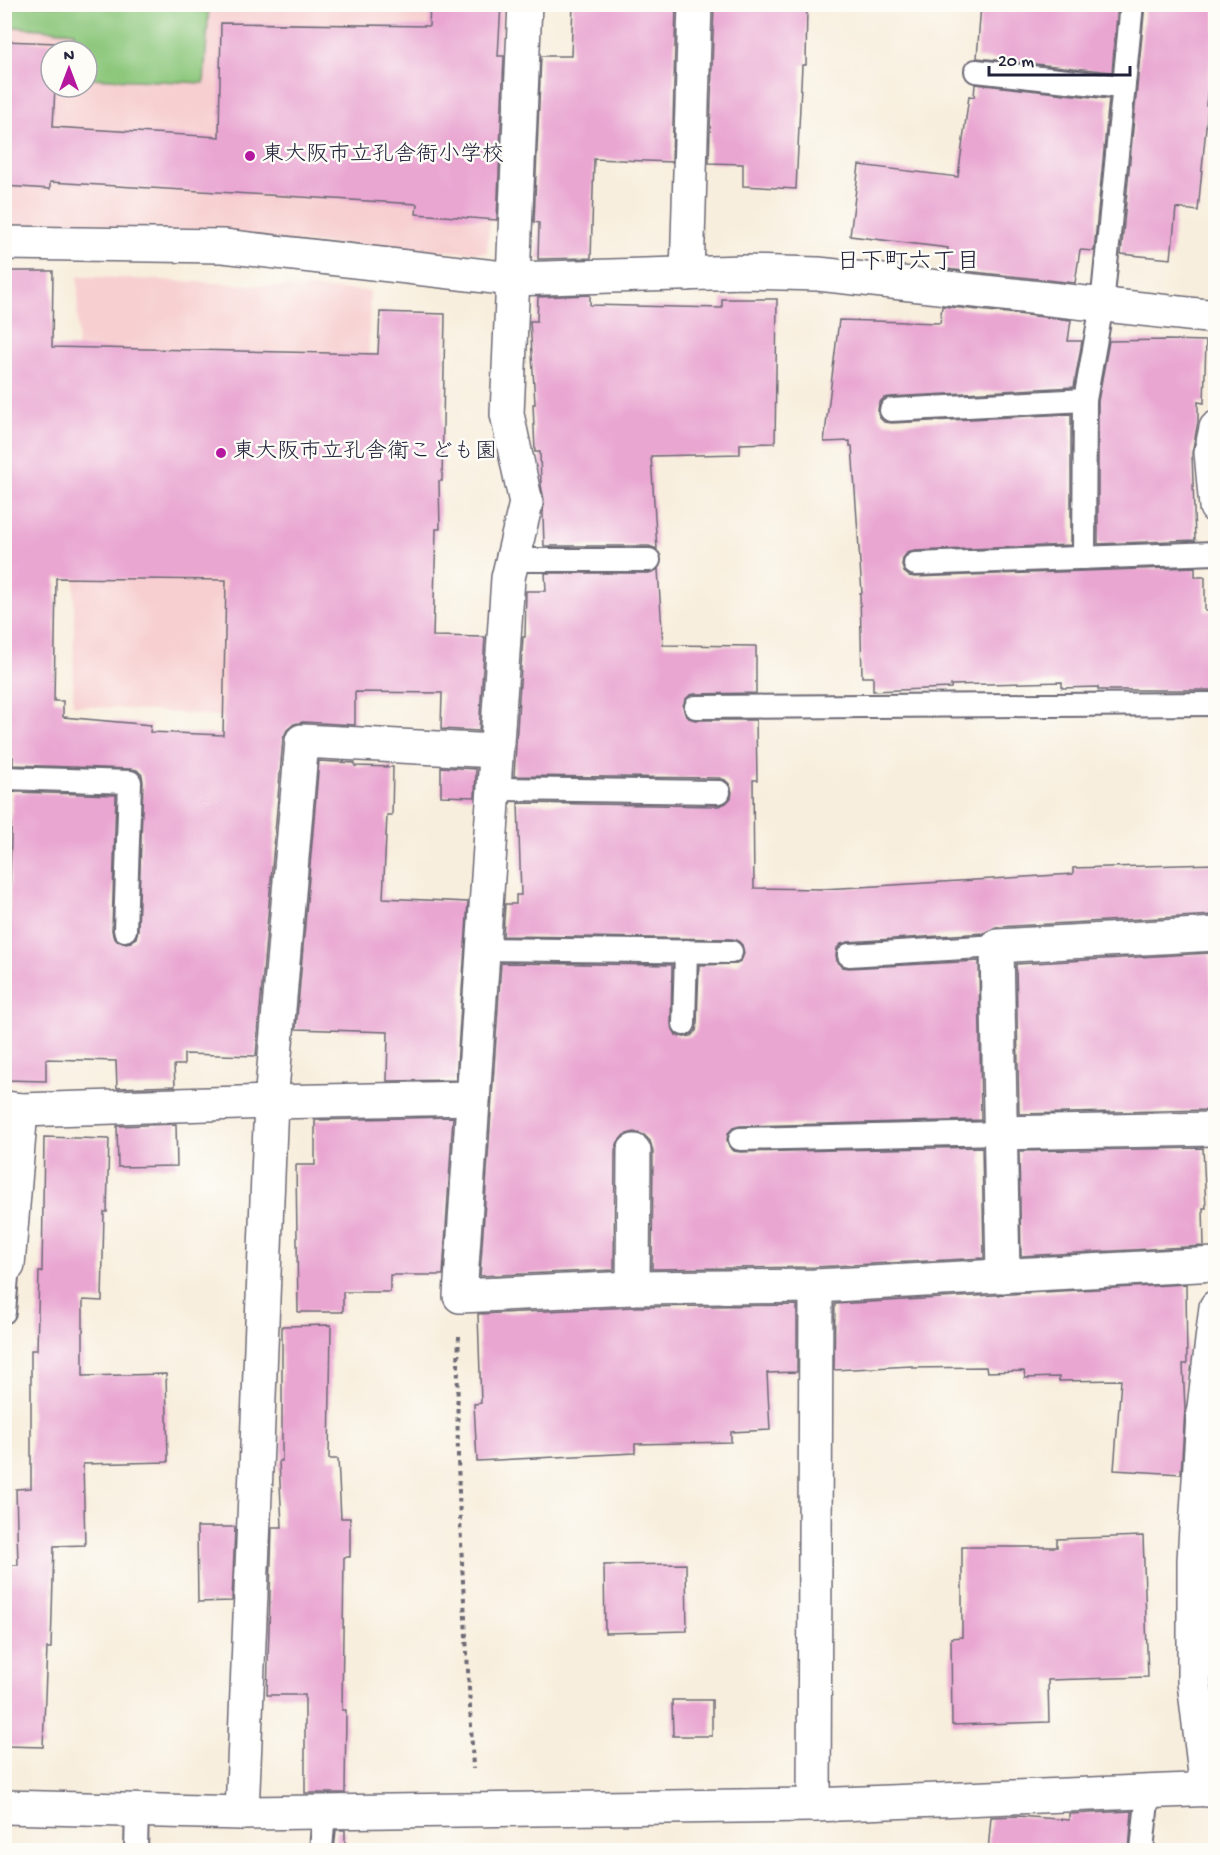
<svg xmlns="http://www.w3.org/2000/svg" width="1220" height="1855" viewBox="0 0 1220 1855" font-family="'Gochi Hand','Klee One',sans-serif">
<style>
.built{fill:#f7cfd0;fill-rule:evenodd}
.green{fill:#8cc77b;stroke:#57745b;stroke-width:1.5}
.building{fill:#e9a6d1;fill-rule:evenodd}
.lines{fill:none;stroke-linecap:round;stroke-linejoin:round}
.service-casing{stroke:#6d6974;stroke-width:26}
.minor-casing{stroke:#6d6974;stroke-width:36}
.path{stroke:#6d6974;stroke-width:4;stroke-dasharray:4.5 4.5;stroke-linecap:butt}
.service{stroke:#fff;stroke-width:22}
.minor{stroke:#fff;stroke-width:33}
.poi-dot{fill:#b5179e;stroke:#fdfcf7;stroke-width:2}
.labels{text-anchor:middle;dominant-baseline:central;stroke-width:5;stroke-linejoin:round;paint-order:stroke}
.poi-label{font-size:22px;fill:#22223b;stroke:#fdfcf7;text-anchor:start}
.neighbourhood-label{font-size:24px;fill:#22223b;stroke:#fdfcf7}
</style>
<rect width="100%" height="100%" fill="#fdfcf7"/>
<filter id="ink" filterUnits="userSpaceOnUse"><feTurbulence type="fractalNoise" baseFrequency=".0167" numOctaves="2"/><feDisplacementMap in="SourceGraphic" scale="12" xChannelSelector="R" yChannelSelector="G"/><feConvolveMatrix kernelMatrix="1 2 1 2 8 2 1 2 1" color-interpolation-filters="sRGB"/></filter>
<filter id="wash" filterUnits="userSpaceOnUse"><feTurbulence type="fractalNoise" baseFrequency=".008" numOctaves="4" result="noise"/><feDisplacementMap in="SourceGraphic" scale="24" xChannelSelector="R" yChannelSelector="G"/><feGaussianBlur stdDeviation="1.35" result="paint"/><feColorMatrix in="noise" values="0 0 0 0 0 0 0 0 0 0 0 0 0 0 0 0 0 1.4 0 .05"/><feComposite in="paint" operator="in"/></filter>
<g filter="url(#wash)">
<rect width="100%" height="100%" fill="#f8eedd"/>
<!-- built -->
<g class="built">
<path d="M 4,5 L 509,5 L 487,253 L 5,226 ZM 51,51 L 87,51 L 87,87 L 51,87 Z"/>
<path d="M 78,276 L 370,291 L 363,615 L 269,720 L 73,705 Z"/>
</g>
<!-- green -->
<path class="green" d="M 4,5 L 209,5 L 204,83 L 87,78 L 87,51 L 75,51 L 74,32 L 5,26 Z"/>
<g id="blocks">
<!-- building -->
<g class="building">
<path d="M 430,4 L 501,4 L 498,56 L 504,56 L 497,220 L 416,214 L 417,204 L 50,182 L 50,189 L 4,186 L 4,41 L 57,43 L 57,51 L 51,51 L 51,87 L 55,87 L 53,127 L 219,137 L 221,23 L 429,26 Z"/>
<path d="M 573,4 L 676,4 L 672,162 L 594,159 L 591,258 L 538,259 L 539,223 L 534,222 L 541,56 L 571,56 Z"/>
<path d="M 714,4 L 807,4 L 806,65 L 802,65 L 796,189 L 743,186 L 743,164 L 709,163 Z"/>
<path d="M 981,4 L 1118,4 L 1112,72 L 977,58 Z"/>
<path d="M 1145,4 L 1215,4 L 1215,27 L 1206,105 L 1208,106 L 1198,211 L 1176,208 L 1171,259 L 1121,254 Z"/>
<path d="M 975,84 L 1109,99 L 1094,251 L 1080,250 L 1075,283 L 946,269 L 948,248 L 850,236 L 859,165 L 958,177 L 969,96 L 974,97 Z"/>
<path d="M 4,271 L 53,271 L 52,347 L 378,354 L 380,312 L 445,314 L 442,481 L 439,481 L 440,529 L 436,529 L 433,636 L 485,637 L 479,731 L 441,729 L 442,693 L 355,692 L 355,725 L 303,722 L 294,724 L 287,730 L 283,739 L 256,1056 L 184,1054 L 184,1065 L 174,1065 L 175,1086 L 117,1088 L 116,1061 L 46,1059 L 46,1081 L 4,1080 L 4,924 L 9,924 L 12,792 L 116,795 L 112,930 L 113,936 L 117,941 L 125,943 L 131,942 L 136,938 L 138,930 L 143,782 L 142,775 L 137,770 L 131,769 L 13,765 L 13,757 L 4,757 ZM 56,578 L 226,580 L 223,735 L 150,732 L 151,725 L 63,717 L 63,701 L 54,701 Z"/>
<path d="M 590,295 L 590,305 L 722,308 L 722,299 L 777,299 L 775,443 L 740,444 L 740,454 L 651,456 L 657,549 L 649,546 L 544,546 L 543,514 L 544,500 L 541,485 L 540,452 L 535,452 L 533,404 L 535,404 L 530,321 L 537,321 L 538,297 Z"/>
<path d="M 942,306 L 1071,320 L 1068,341 L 1082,341 L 1074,387 L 890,397 L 884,398 L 879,403 L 878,410 L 879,417 L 884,422 L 892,423 L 1071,414 L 1071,545 L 914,551 L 907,553 L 903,558 L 902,565 L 904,572 L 909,576 L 915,577 L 1195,567 L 1195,577 L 1205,577 L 1205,611 L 1215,611 L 1215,690 L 1098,690 L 1098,687 L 1062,688 L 1062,682 L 951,685 L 951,688 L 873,691 L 873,677 L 862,677 L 860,593 L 862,593 L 852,446 L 850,446 L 850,441 L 824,442 L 839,320 L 940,323 Z"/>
<path d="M 1167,340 L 1206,341 L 1204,403 L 1198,402 L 1198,422 L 1192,453 L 1195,540 L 1098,544 L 1098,401 L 1109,341 Z"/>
<path d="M 658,569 L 663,645 L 756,646 L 756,693 L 695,694 L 690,695 L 685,700 L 683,706 L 685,714 L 689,718 L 695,720 L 756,720 L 757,780 L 753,780 L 754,888 L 822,889 L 860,887 L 1073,874 L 1073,868 L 1215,864 L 1215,915 L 996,927 L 984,933 L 848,942 L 841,944 L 837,948 L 836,955 L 837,962 L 842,967 L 849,968 L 979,961 L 981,1120 L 740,1126 L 733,1128 L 728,1133 L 727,1140 L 729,1146 L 734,1151 L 740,1152 L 982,1147 L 984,1258 L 815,1267 L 652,1269 L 653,1151 L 650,1141 L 644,1135 L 634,1132 L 624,1135 L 618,1142 L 615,1150 L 614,1270 L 480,1276 L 501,963 L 672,965 L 671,1024 L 676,1035 L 684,1037 L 691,1036 L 696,1031 L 697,1025 L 699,965 L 737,964 L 742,959 L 744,953 L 742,945 L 737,940 L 731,939 L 503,936 L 505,904 L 516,904 L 516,895 L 521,895 L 518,803 L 719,806 L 726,803 L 731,798 L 732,792 L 730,785 L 725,780 L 719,778 L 514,776 L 523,637 L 525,637 L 526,591 L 546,591 L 545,573 L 649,573 Z"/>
<path d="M 319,761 L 355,763 L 355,766 L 393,767 L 392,815 L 387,815 L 383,898 L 468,902 L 456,1080 L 387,1081 L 388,1032 L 296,1029 Z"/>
<path d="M 441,767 L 476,769 L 475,797 L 441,796 Z"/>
<path d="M 1210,953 L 1212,1012 L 1210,1110 L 1019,1114 L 1016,964 Z"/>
<path d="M 453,1117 L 443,1275 L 390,1275 L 390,1292 L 343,1292 L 343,1312 L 298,1312 L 296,1165 L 315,1165 L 315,1120 Z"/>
<path d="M 176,1124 L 177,1166 L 118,1167 L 117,1126 Z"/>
<path d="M 44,1137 L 109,1139 L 107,1212 L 104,1212 L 102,1301 L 83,1300 L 83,1376 L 166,1374 L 168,1462 L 83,1464 L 85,1545 L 54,1546 L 51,1648 L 47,1648 L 43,1747 L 4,1746 L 4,1565 L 18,1565 L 16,1489 L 31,1488 L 31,1350 L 37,1350 L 39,1272 L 42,1272 Z"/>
<path d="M 1203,1148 L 1206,1208 L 1203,1208 L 1204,1246 L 1021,1256 L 1019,1151 Z"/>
<path d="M 1186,1284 L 1187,1364 L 1183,1364 L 1185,1409 L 1181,1474 L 1114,1470 L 1121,1380 L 1059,1381 L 1059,1377 L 1025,1378 L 1024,1371 L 987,1372 L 986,1367 L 912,1368 L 912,1366 L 834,1370 L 835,1304 Z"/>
<path d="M 797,1305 L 797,1372 L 767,1373 L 770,1430 L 731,1432 L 731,1442 L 635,1444 L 635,1453 L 477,1461 L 474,1404 L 481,1403 L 478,1314 L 634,1307 Z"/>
<path d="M 331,1325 L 329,1459 L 338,1459 L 341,1518 L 350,1518 L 350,1557 L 344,1557 L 342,1710 L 346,1710 L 345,1793 L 305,1793 L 305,1695 L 267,1695 L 272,1527 L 282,1527 L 279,1461 L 282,1461 L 282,1326 Z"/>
<path d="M 197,1527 L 235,1527 L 232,1601 L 198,1602 Z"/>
<path d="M 1143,1536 L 1148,1677 L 1048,1680 L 1049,1722 L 952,1725 L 951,1638 L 962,1637 L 962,1547 L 1057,1547 L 1057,1539 Z"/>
<path d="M 686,1564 L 687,1631 L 605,1633 L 604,1565 Z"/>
<path d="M 672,1700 L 712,1700 L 712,1736 L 673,1736 Z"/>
<path d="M 1132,1811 L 1129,1851 L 988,1851 L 991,1817 L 1018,1816 L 1069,1820 L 1069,1814 Z"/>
<path d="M 336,1830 L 345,1830 L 345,1851 L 334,1851 Z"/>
</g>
</g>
</g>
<g filter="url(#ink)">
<use href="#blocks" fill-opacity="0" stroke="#6d6974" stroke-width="1.5"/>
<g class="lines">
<!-- service casing -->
<g class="service-casing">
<g id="service">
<path d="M 976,71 L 1123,87"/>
<path d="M 891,410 L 1085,400 L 1102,305 L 1132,4"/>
<path d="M 1084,558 L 1085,400"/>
<path d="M 513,560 L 649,560"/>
<path d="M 915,564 L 1216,553"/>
<path d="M 696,707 L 1216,704"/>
<path d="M 4,778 L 130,782 L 125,930"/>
<path d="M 493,789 L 719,792"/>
<path d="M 483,949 L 731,952"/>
<path d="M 849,955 L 997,946"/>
<path d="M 684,1024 L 686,951"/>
<path d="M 740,1139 L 1001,1133"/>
<path d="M 4,1312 L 8,1265"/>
<path d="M 136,1850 L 137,1810"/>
<path d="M 321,1850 L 324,1812"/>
<path d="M 1142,1850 L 1148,1792"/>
</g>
</g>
<!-- minor casing -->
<g class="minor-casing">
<g id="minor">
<path d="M 525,4 L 507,414 L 526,503 L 508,578 L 460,1296 L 633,1288 L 816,1286 L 1216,1264"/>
<path d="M 4,243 L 223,246 L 512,279 L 744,272 L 818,274 L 1216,317"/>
<path d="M 687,274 L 695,4"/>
<path d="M 1216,428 L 1211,452 L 1216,507"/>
<path d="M 4,1108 L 21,1110 L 271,1102 L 473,1098"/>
<path d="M 1001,1133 L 1216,1129"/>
<path d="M 4,1265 L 8,1265 L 21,1110"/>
<path d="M 1003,1276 L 997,946 L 1216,934"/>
<path d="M 633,1288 L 634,1151"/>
<path d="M 1207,1790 L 1194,1682 L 1194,1560 L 1203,1416 L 1216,1307"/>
<path d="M 814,1805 L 816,1286"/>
<path d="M 4,1807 L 242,1813 L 814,1805 L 1216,1789"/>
<path d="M 242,1813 L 271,1102 L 302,741 L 496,751"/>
</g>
</g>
<!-- path -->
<path class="path" d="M 459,1336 C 453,1480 467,1625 473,1769"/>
<!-- service -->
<use href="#service" class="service"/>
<!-- minor -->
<use href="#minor" class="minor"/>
</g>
</g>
<!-- markers -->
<g class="poi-dot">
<circle cx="250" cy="156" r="6"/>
<circle cx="221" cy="453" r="6"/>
</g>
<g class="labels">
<!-- poi labels -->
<g class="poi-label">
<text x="262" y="156">東大阪市立孔舎衙小学校</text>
<text x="233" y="453">東大阪市立孔舎衛こども園</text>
</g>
<!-- neighbourhood labels -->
<g class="neighbourhood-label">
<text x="908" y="263">日下町六丁目</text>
</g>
</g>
<!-- margin -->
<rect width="1220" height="1855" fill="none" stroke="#fdfcf7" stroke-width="24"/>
<!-- north arrow -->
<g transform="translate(69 69)"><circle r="28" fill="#fdfcf7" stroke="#a5a5ac" stroke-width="1.5"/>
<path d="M0-4.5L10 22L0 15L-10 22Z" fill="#b5179e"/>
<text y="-9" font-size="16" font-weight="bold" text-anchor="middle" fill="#22223b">N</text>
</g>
<!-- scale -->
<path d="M989 66v9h141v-9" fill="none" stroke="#22223b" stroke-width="3"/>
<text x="998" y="66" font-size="18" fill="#22223b" stroke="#fdfcf7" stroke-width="4.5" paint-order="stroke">20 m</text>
</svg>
